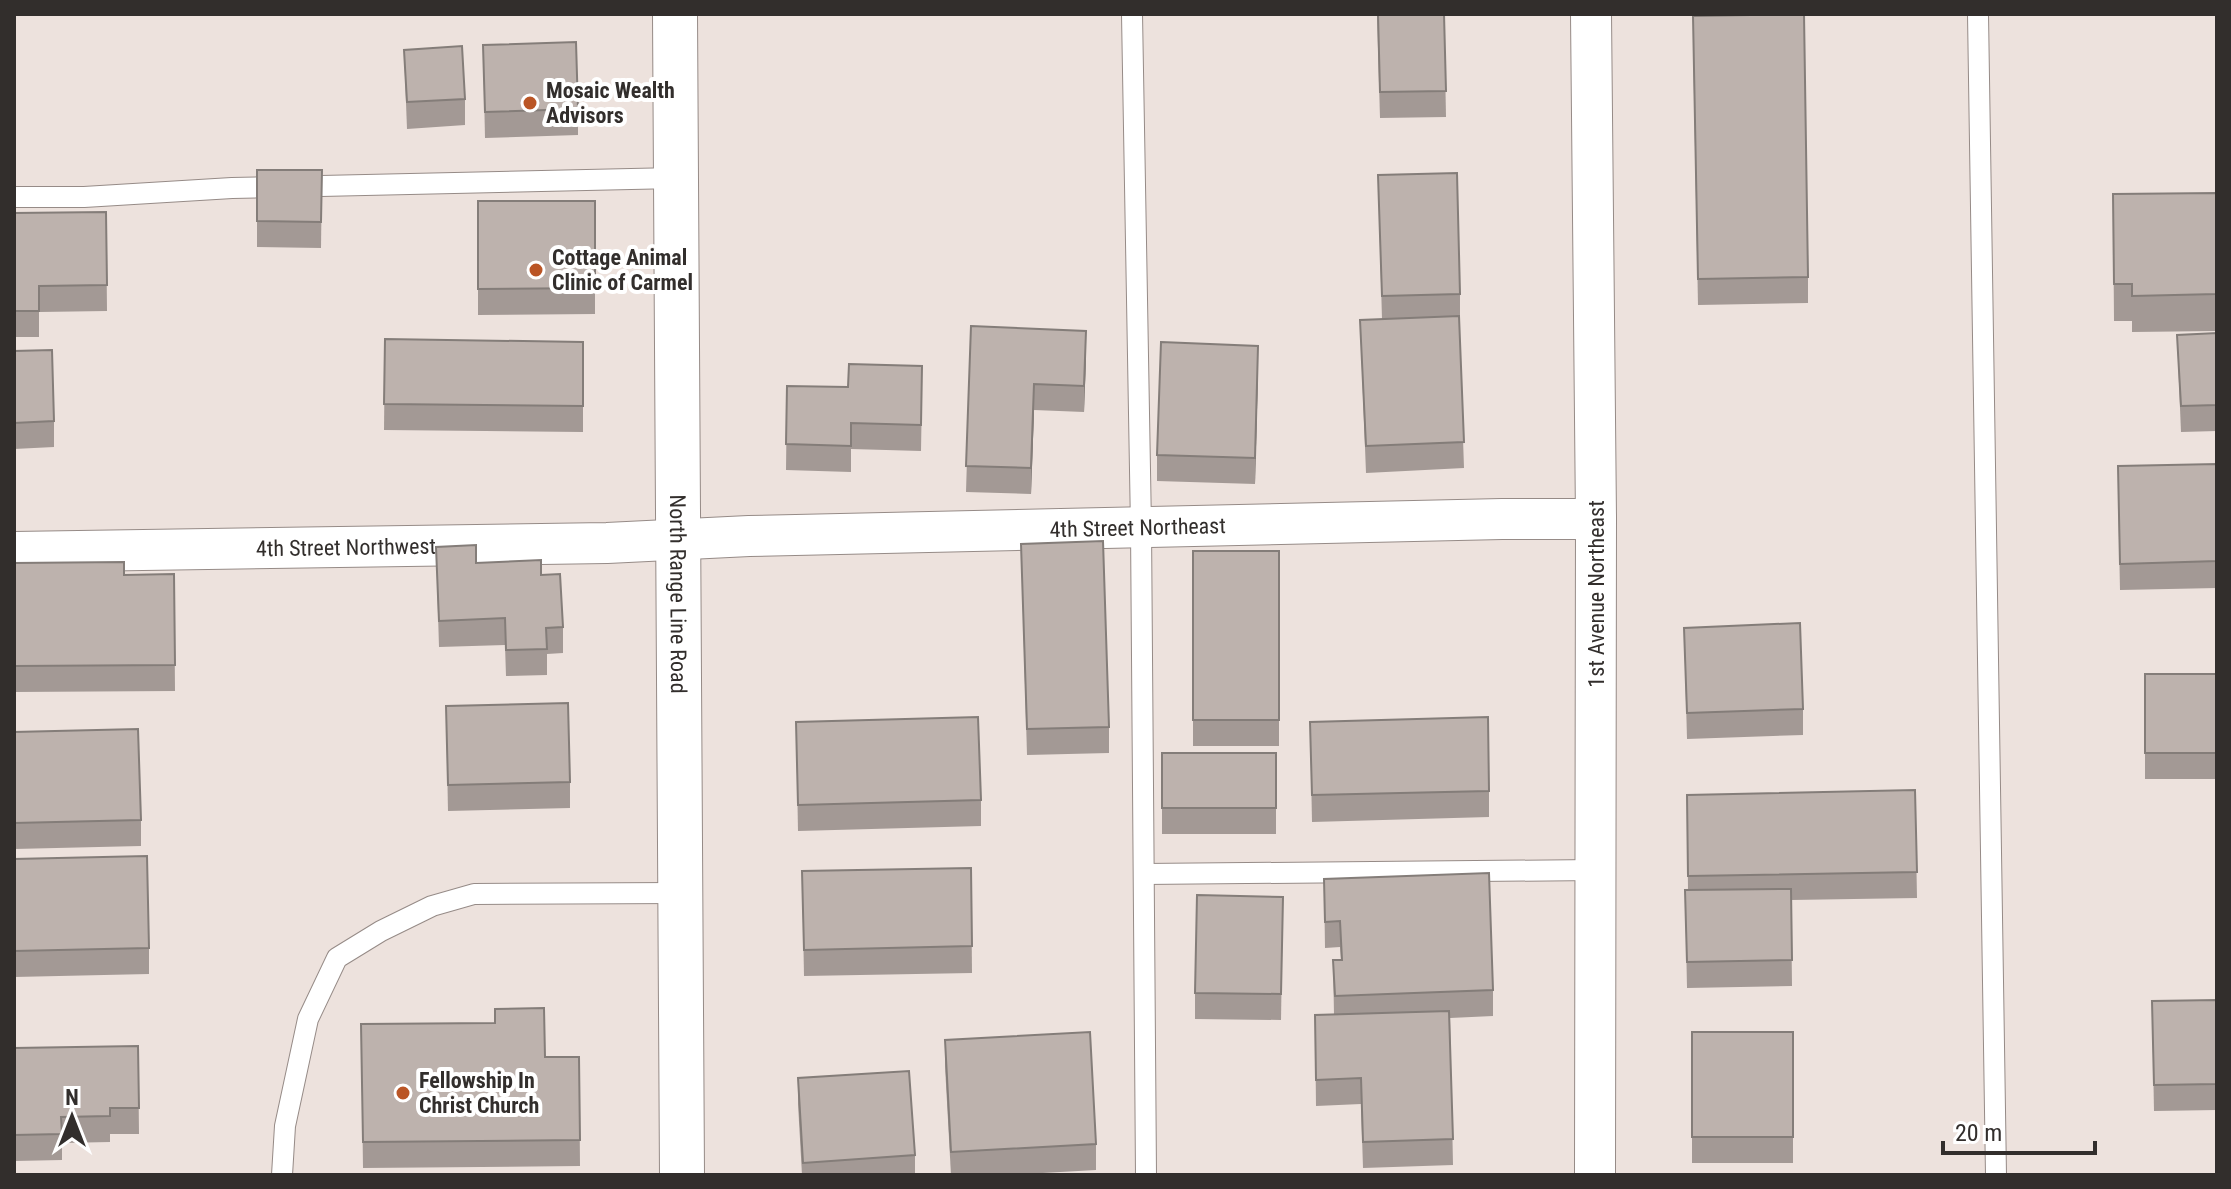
<svg xmlns="http://www.w3.org/2000/svg" width="2231" height="1189" viewBox="0 0 2231 1189" font-family="'Roboto Condensed',sans-serif">
<style>
.lines{fill:none;stroke-linecap:round;stroke-linejoin:round}
.lane-casing{stroke:#968b87;stroke-width:22}
.street-casing{stroke:#968b87;stroke-width:42}
.secondary-casing{stroke:#968b87;stroke-width:46}
.lane{stroke:#fff;stroke-width:20}
.street{stroke:#fff;stroke-width:40}
.secondary{stroke:#fff;stroke-width:44}
.wall{fill:#a39995}
.shaded-wall{fill:#847d79}
.building{fill:#bdb2ad;stroke:#847d79;stroke-width:2}
.poi-dot{fill:#ba5525;stroke:#fff;stroke-width:3}
.labels{text-anchor:middle;dominant-baseline:central;stroke-width:8;stroke-linejoin:round;paint-order:stroke}
.poi-label{font-size:22px;font-weight:bold;fill:#322e2c;stroke:#fff;text-anchor:start}
.street-label{font-size:22px;fill:#322e2c;stroke:#fff}
</style>
<rect width="100%" height="100%" fill="#ede2dd"/>
<g class="lines">
<!-- lane casing -->
<g class="lane-casing">
<g id="lane">
<path d="M 1132,14 L 1141,527 L 1146,1175"/>
<path d="M 1978,14 L 1996,1175"/>
<path d="M 14,197 L 84,197 L 232,188 L 676,178"/>
<path d="M 1144,874 L 1595,870"/>
<path d="M 282,1175 L 285,1126 L 308,1019 L 337,958 L 381,931 L 432,906 L 474,894 L 680,893"/>
</g>
</g>
<!-- street casing -->
<g class="street-casing">
<g id="street">
<path d="M 1591,14 L 1596,519 L 1595,1175"/>
<path id="s1" d="M 14,552 L 607,543 L 749,536 L 1502,519 L 1596,519"/>
</g>
</g>
<!-- secondary casing -->
<g class="secondary-casing">
<g id="secondary">
<path id="s2" d="M 675,14 L 682,1175"/>
</g>
</g>
<!-- lane -->
<use href="#lane" class="lane"/>
<!-- street -->
<use href="#street" class="street"/>
<!-- secondary -->
<use href="#secondary" class="secondary"/>
</g>
<!-- wall -->
<g class="wall">
<path d="M 1377,14 L 1444,14 L 1446,117 L 1380,118 Z"/>
<path d="M 1693,42 L 1808,277 L 1808,303 L 1698,305 Z"/>
<path d="M 483,45 L 578,109 L 578,135 L 485,138 Z"/>
<path d="M 404,50 L 465,99 L 465,125 L 407,129 Z"/>
<path d="M 257,170 L 322,170 L 321,248 L 257,247 Z"/>
<path d="M 1378,175 L 1460,294 L 1460,320 L 1459,320 L 1464,468 L 1366,473 L 1360,320 L 1382,319 Z"/>
<path d="M 2217,193 L 2217,331 L 2132,332 L 2132,321 L 2114,321 L 2113,194 Z"/>
<path d="M 478,201 L 595,201 L 595,314 L 478,315 Z"/>
<path d="M 106,212 L 107,311 L 39,312 L 39,337 L 14,337 L 14,213 Z"/>
<path d="M 971,326 L 1086,357 L 1084,412 L 1034,410 L 1031,494 L 966,492 Z"/>
<path d="M 2217,333 L 2217,431 L 2181,432 L 2177,335 Z"/>
<path d="M 385,339 L 583,342 L 583,432 L 384,430 Z"/>
<path d="M 14,351 L 54,421 L 54,447 L 14,449 Z"/>
<path d="M 1258,372 L 1255,484 L 1157,481 L 1157,455 Z"/>
<path d="M 787,386 L 922,392 L 921,451 L 851,449 L 851,472 L 786,470 Z"/>
<path d="M 2217,464 L 2217,588 L 2120,590 L 2118,492 Z"/>
<path d="M 1021,544 L 1109,727 L 1109,753 L 1027,755 Z"/>
<path d="M 436,547 L 476,563 L 541,575 L 563,627 L 563,653 L 547,654 L 547,675 L 506,676 L 505,645 L 439,647 Z"/>
<rect x="1193" y="551" width="86" height="195"/>
<path d="M 14,563 L 124,575 L 174,574 L 175,691 L 14,692 Z"/>
<path d="M 1684,628 L 1803,709 L 1803,735 L 1687,739 Z"/>
<rect x="2145" y="674" width="72" height="105"/>
<path d="M 446,706 L 570,782 L 570,808 L 448,811 Z"/>
<path d="M 796,722 L 981,800 L 981,826 L 798,831 Z"/>
<path d="M 1310,722 L 1489,791 L 1489,817 L 1312,822 Z"/>
<path d="M 14,732 L 141,820 L 141,846 L 14,849 Z"/>
<rect x="1162" y="753" width="114" height="81"/>
<path d="M 1915,790 L 1917,898 L 1791,900 L 1792,986 L 1687,988 L 1685,890 L 1688,890 L 1687,795 Z"/>
<path d="M 14,859 L 149,948 L 149,974 L 14,977 Z"/>
<path d="M 971,868 L 972,973 L 804,976 L 802,871 Z"/>
<path d="M 1324,879 L 1493,990 L 1493,1016 L 1450,1018 L 1453,1165 L 1363,1168 L 1361,1104 L 1316,1106 L 1315,1015 L 1334,1015 L 1333,960 L 1341,960 L 1340,947 L 1325,948 Z"/>
<path d="M 1283,897 L 1281,1020 L 1195,1019 L 1195,993 Z"/>
<path d="M 2217,1000 L 2217,1110 L 2154,1111 L 2152,1001 Z"/>
<path d="M 361,1024 L 545,1057 L 579,1057 L 580,1166 L 363,1168 Z"/>
<rect x="1692" y="1032" width="101" height="131"/>
<path d="M 945,1040 L 1096,1144 L 1096,1170 L 1005,1175 L 951,1175 L 945,1066 Z"/>
<path d="M 138,1046 L 139,1134 L 110,1134 L 110,1142 L 62,1143 L 62,1160 L 14,1161 L 14,1048 Z"/>
<path d="M 798,1078 L 915,1155 L 915,1175 L 802,1175 L 798,1104 Z"/>
</g>
<!-- shaded-wall -->
<g class="shaded-wall">
<path d="M 1086,331 L 1086,357 L 1084,412 L 1084,386 Z"/>
<path d="M 1258,346 L 1258,372 L 1255,484 L 1255,458 Z"/>
<path d="M 1034,384 L 1034,410 L 1031,494 L 1031,468 Z"/>
</g>
<!-- building -->
<g class="building">
<path d="M 1378,14 L 1444,14 L 1446,91 L 1380,92 Z"/>
<path d="M 1804,14 L 1808,277 L 1698,279 L 1693,16 Z"/>
<path d="M 576,42 L 578,109 L 485,112 L 483,45 Z"/>
<path d="M 462,46 L 465,99 L 407,102 L 404,50 Z"/>
<path d="M 257,170 L 322,170 L 321,222 L 257,221 Z"/>
<path d="M 1457,173 L 1460,294 L 1382,296 L 1378,175 Z"/>
<path d="M 2217,193 L 2217,294 L 2132,296 L 2132,284 L 2114,284 L 2113,194 Z"/>
<path d="M 478,201 L 595,201 L 595,288 L 478,289 Z"/>
<path d="M 106,212 L 107,285 L 39,286 L 39,311 L 14,311 L 14,213 Z"/>
<path d="M 1459,316 L 1464,442 L 1366,446 L 1360,320 Z"/>
<path d="M 971,326 L 1086,331 L 1084,386 L 1034,384 L 1031,468 L 966,466 Z"/>
<path d="M 2217,333 L 2217,405 L 2181,406 L 2177,335 Z"/>
<path d="M 385,339 L 583,342 L 583,406 L 384,404 Z"/>
<path d="M 1161,342 L 1258,346 L 1255,458 L 1157,455 Z"/>
<path d="M 52,350 L 54,421 L 14,423 L 14,351 Z"/>
<path d="M 849,364 L 922,366 L 921,425 L 851,423 L 851,446 L 786,444 L 787,386 L 848,387 Z"/>
<path d="M 2217,464 L 2217,561 L 2120,564 L 2118,466 Z"/>
<path d="M 1103,541 L 1109,727 L 1027,729 L 1021,544 Z"/>
<path d="M 476,545 L 476,563 L 541,560 L 541,575 L 560,574 L 563,627 L 546,628 L 547,649 L 506,650 L 505,618 L 439,621 L 436,547 Z"/>
<rect x="1193" y="551" width="86" height="169"/>
<path d="M 124,562 L 124,575 L 174,574 L 175,665 L 14,666 L 14,563 Z"/>
<path d="M 1800,623 L 1803,709 L 1687,713 L 1684,628 Z"/>
<rect x="2145" y="674" width="72" height="79"/>
<path d="M 568,703 L 570,782 L 448,785 L 446,706 Z"/>
<path d="M 978,717 L 981,800 L 798,805 L 796,722 Z"/>
<path d="M 1488,717 L 1489,791 L 1312,795 L 1310,722 Z"/>
<path d="M 138,729 L 141,820 L 14,823 L 14,732 Z"/>
<rect x="1162" y="753" width="114" height="55"/>
<path d="M 1915,790 L 1917,872 L 1688,876 L 1687,795 Z"/>
<path d="M 147,856 L 149,948 L 14,951 L 14,859 Z"/>
<path d="M 971,868 L 972,946 L 804,950 L 802,871 Z"/>
<path d="M 1489,873 L 1493,990 L 1335,996 L 1333,960 L 1342,960 L 1340,921 L 1325,922 L 1324,879 Z"/>
<path d="M 1791,889 L 1792,960 L 1687,962 L 1685,890 Z"/>
<path d="M 1197,895 L 1283,897 L 1281,994 L 1195,993 Z"/>
<path d="M 2217,1000 L 2217,1084 L 2154,1085 L 2152,1001 Z"/>
<path d="M 544,1008 L 545,1057 L 579,1057 L 580,1140 L 363,1142 L 361,1024 L 495,1023 L 495,1009 Z"/>
<path d="M 1449,1011 L 1453,1139 L 1363,1142 L 1361,1078 L 1316,1080 L 1315,1015 Z"/>
<path d="M 1090,1032 L 1096,1144 L 951,1152 L 945,1040 Z"/>
<rect x="1692" y="1032" width="101" height="105"/>
<path d="M 138,1046 L 139,1108 L 110,1108 L 110,1116 L 61,1117 L 62,1134 L 14,1135 L 14,1048 Z"/>
<path d="M 909,1071 L 915,1155 L 803,1163 L 798,1078 Z"/>
</g>
<!-- markers -->
<g class="poi-dot">
<circle cx="530" cy="103" r="8"/>
<circle cx="536" cy="270" r="8"/>
<circle cx="403" cy="1093" r="8"/>
</g>
<g class="labels">
<!-- poi labels -->
<g class="poi-label">
<text x="546" y="90">Mosaic Wealth<tspan x="546" dy="25">Advisors</tspan></text>
<text x="552" y="257">Cottage Animal<tspan x="552" dy="25">Clinic of Carmel</tspan></text>
<text x="419" y="1080">Fellowship In<tspan x="419" dy="25">Christ Church</tspan></text>
</g>
<!-- street labels -->
<g class="street-label">
<text stroke="none"><textPath href="#s1" startOffset="1124">4th Street Northeast</textPath></text>
<text stroke="none"><textPath href="#s1" startOffset="332">4th Street Northwest</textPath></text>
<text transform="translate(1596 594) rotate(-90)">1st Avenue Northeast</text>
<text stroke="none"><textPath href="#s2" startOffset="580">North Range Line Road</textPath></text>
</g>
</g>
<!-- border -->
<rect width="2231" height="1189" fill="none" stroke="#322e2c" stroke-width="32"/>
<!-- north arrow -->
<g transform="translate(72 1117)" stroke="#ffffff" stroke-width="6" paint-order="stroke">
<path d="M0-6L14 30L0 20L-14 30Z" fill="#322e2c"/>
<text y="-12" font-size="22" font-weight="bold" text-anchor="middle" fill="#322e2c">N</text>
</g>
<!-- scale -->
<path d="M1943 1141v12h152v-12" fill="none" stroke="#322e2c" stroke-width="4"/>
<text x="1955" y="1141" font-size="24" fill="#322e2c" stroke="#ffffff" stroke-width="6" paint-order="stroke">20 m</text>
</svg>
